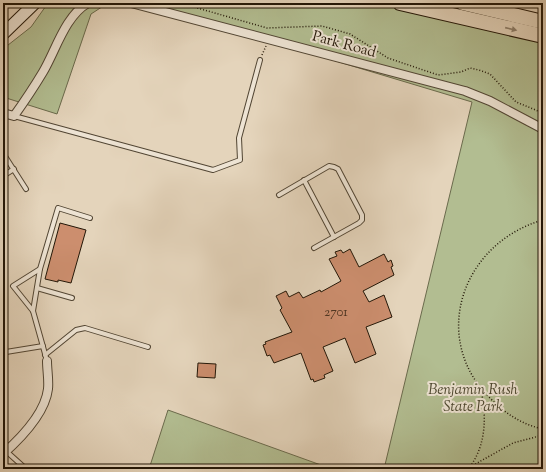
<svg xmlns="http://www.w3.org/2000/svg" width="546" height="472" viewBox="0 0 546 472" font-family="'Sorts Mill Goudy',serif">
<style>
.green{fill:#b2bd91;stroke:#6a6a4c}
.building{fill:#cc8e6e;stroke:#221607}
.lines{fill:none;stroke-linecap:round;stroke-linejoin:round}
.lane-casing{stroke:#524634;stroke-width:6}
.street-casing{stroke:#524634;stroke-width:10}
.secondary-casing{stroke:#221607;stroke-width:13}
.highway-casing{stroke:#221607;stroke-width:16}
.path{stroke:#221607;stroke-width:1.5;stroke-dasharray:1 2;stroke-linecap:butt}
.lane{stroke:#ede3d3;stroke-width:4}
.street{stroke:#ede3d3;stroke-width:8}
.secondary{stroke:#ede3d3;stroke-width:11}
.highway{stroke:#e4d4bb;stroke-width:14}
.oneway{fill:#8d7e6a}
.labels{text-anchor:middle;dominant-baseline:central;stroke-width:4;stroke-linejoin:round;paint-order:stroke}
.number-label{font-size:13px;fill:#4c3421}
.street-label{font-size:15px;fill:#221607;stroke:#ede3d3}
.park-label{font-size:15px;font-style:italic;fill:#4d4830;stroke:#ede3d3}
</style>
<rect width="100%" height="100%" fill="#e4d4bb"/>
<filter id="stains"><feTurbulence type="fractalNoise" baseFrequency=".005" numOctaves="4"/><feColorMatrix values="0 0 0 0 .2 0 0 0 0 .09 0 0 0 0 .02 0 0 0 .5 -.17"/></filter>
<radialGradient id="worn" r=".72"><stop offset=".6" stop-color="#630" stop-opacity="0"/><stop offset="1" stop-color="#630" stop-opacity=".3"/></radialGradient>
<!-- green -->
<g class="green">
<path d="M 48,3 L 108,3 L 91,14 L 57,114 L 3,97 L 3,49 L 31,27 Z"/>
<path d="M 143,3 L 404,3 L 543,38 L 543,469 L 384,469 L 472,102 Z"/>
<path d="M 168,410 L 332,469 L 149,469 Z"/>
</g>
<!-- building -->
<g class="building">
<path d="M 60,223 L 86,230 L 71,283 L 58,280 L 58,282 L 45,279 Z"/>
<path d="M 350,249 L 359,267 L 384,254 L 388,262 L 391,260 L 393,266 L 391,267 L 394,275 L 363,291 L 369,302 L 384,295 L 392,317 L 366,327 L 376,354 L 355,363 L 345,338 L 323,347 L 333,371 L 324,375 L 325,378 L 314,382 L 313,379 L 311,380 L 301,353 L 274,363 L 270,355 L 267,356 L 263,345 L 266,344 L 265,342 L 292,332 L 280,310 L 282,308 L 276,296 L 286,291 L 289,297 L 299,292 L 303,298 L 320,290 L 321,292 L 341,281 L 329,259 L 337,256 L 335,252 L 341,250 L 343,253 Z"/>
<path d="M 198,363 L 216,364 L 215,378 L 197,377 Z"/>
</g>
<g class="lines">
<!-- lane casing -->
<g class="lane-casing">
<g id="lane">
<path d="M 14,116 L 213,170 L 240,160 L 239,138 L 260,60"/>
<path d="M 3,153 L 26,189"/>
<path d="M 3,176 L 14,169"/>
<path d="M 304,180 L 334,237"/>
<path d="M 279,195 L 329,166 L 334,167 L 338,169 L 362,215 L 362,220 L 359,223 L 314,248"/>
<path d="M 37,288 L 72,298"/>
<path d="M 33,311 L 40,269"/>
<path d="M 3,348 L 6,352 L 43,346"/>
<path d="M 45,355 L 76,330 L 85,328 L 148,347"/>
<path d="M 47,361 L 33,311 L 13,286 L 40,269 L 58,208 L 90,218"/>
<path d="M 6,451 L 26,469"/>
</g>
</g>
<!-- street casing -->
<g class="street-casing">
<g id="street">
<path d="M 131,3 L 465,91 L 490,101 L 543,129"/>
<path d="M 3,113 L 14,116 C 24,102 34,87 43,72 C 56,50 65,16 88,3"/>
<path d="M 3,454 C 21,438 45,414 48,389 C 49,380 47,370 47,361"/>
</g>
</g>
<!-- secondary casing -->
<g class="secondary-casing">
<path id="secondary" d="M 3,34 L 35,3"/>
</g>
<!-- highway casing -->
<g class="highway-casing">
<g id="highway">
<path d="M 400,3 L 543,36"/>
<path d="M 463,3 L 543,22"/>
</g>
</g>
<!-- path -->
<g class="path">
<path d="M 180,3 L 267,28 L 322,26 L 350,34 L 388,58 L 438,75 L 461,72 L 470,68 L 479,70 L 490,74 L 516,102 L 543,113"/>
<path d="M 262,55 L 266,46"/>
<path d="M 543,220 C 461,243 428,341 493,401 C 507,415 524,425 543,429"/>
<path d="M 470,467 L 513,443 L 543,435"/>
<path d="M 468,469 C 486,448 487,416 481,391"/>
</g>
<!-- lane -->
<use href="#lane" class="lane"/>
<!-- street -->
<use href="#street" class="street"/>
<!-- secondary -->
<use href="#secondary" class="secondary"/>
<!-- highway -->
<use href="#highway" class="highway"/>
</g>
<!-- one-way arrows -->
<defs><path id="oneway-solid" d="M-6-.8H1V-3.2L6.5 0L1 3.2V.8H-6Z"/></defs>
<use class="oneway" href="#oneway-solid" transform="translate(511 29) rotate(13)"/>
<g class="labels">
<!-- number labels -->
<g class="number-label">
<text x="336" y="313">2701</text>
</g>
<!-- street labels -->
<g class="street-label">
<text transform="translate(344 45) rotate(15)">Park Road</text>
</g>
<!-- park labels -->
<g class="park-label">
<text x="473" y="390">Benjamin Rush<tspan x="473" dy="17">State Park</tspan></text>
</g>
</g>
<!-- margin -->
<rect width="546" height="472" fill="none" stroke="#e4d4bb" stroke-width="16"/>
<rect x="4" y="4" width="538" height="464" fill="none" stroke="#221607" stroke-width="2"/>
<rect x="8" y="8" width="530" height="456" fill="none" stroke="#221607"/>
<rect width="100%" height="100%" filter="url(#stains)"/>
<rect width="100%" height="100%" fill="url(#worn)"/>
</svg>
